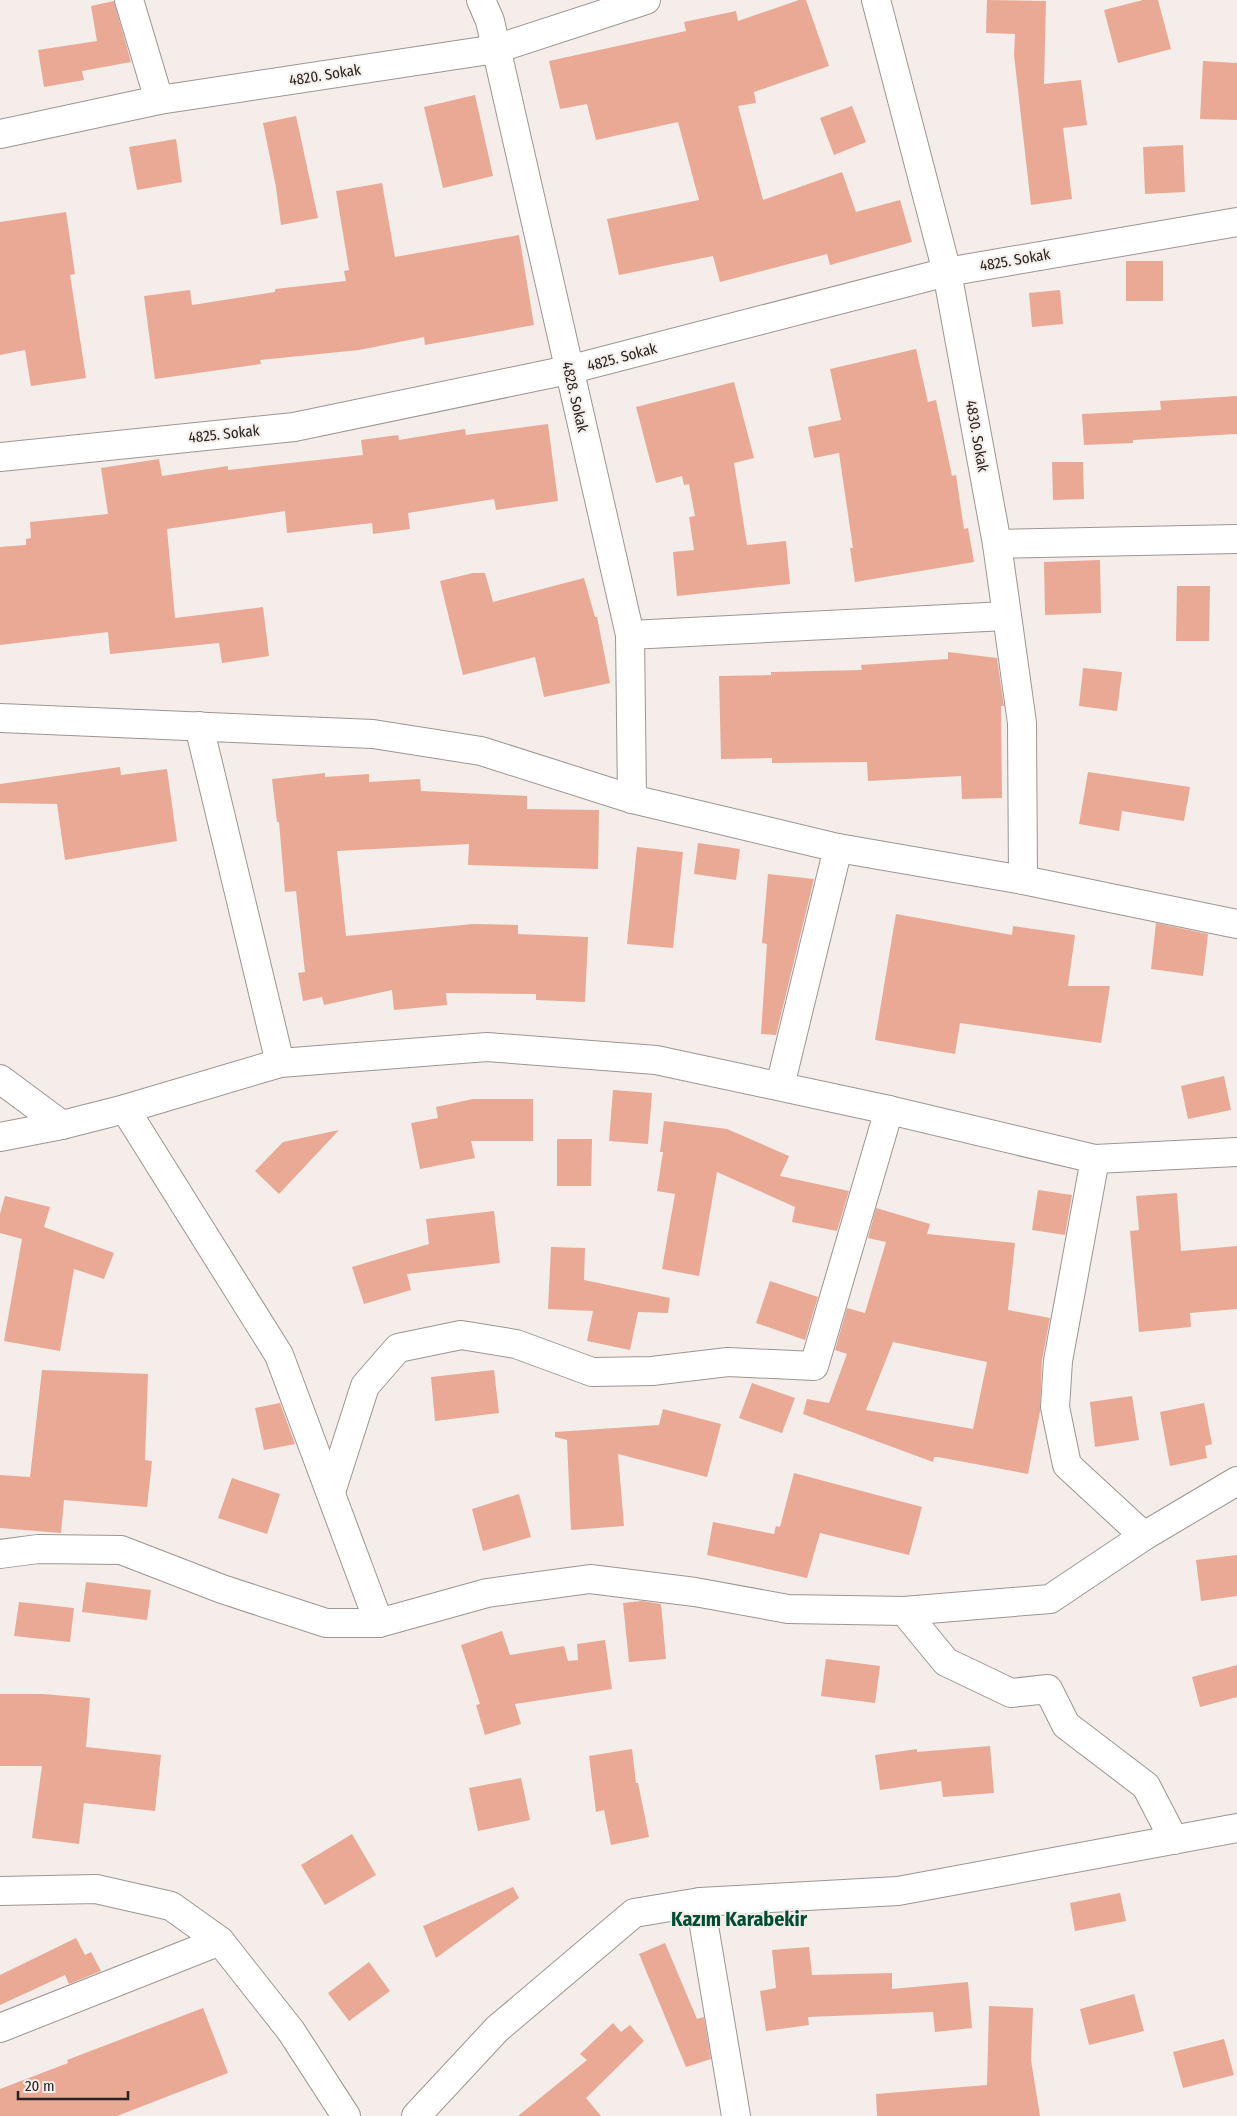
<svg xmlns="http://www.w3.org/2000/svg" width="1237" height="2116" viewBox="0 0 1237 2116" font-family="'Fira Sans Condensed',sans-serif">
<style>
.building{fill:#eaa995;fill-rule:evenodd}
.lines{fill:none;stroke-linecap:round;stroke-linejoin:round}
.minor-casing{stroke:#9c9693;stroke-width:30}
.minor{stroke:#fff;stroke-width:28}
.labels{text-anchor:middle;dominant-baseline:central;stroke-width:4;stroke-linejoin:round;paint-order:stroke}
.street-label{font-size:15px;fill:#262422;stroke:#f4ede9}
.district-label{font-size:20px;font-weight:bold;fill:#004d35;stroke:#f4ede9}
</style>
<rect width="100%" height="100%" fill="#f4ede9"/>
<!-- building -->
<g class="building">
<path d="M 799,0 L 806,0 L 829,66 L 754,92 L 756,103 L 738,106 L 763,200 L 842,172 L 856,212 L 900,200 L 912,242 L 830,265 L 827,254 L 720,282 L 713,256 L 619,275 L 607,219 L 699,200 L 678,122 L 596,140 L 587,104 L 560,109 L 549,61 L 686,31 L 684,22 L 736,11 L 738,21 Z"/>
<path d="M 987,0 L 1046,1 L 1044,84 L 1081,80 L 1087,125 L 1063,128 L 1072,199 L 1031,205 L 1014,55 L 1015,34 L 986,33 Z"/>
<path d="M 1143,0 L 1158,0 L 1171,49 L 1118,63 L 1104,10 Z"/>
<path d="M 114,1 L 131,62 L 82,71 L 84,80 L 44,87 L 38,50 L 97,41 L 91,6 Z"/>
<path d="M 1203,61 L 1237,63 L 1237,120 L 1200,119 Z"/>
<path d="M 475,95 L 493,176 L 443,188 L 424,107 Z"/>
<path d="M 852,106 L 866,142 L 834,155 L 820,118 Z"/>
<path d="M 296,116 L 318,218 L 281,225 L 276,187 L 263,123 Z"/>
<path d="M 176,139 L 182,182 L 137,190 L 129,147 Z"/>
<path d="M 1183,145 L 1185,192 L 1145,194 L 1143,147 Z"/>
<path d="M 382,183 L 395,257 L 519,235 L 534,325 L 425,345 L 424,337 L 359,350 L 260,360 L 261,364 L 155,379 L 144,296 L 190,290 L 192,305 L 275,292 L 275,289 L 346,281 L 344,271 L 349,270 L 336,191 Z"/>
<path d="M 66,212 L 75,274 L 70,275 L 86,378 L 31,386 L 25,350 L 0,355 L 0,222 Z"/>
<rect x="1126" y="261" width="37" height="40"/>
<path d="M 1060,290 L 1063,324 L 1032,327 L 1029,293 Z"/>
<path d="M 916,349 L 928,402 L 936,400 L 952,476 L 956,475 L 964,529 L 968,528 L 974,562 L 855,582 L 850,548 L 853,548 L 839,453 L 814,458 L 808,427 L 841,420 L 830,369 Z"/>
<path d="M 734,382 L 754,458 L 734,463 L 747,545 L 786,541 L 790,584 L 677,596 L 673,552 L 694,550 L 689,517 L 695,516 L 689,484 L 684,485 L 682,476 L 656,483 L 636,407 Z"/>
<path d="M 1237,396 L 1237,434 L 1133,440 L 1133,443 L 1084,445 L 1082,414 L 1161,410 L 1160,401 Z"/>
<path d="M 548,424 L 558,501 L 496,510 L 494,499 L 408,513 L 410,529 L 373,534 L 372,523 L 287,533 L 285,511 L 167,529 L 175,618 L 263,607 L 269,656 L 222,663 L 219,643 L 110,654 L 108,632 L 0,645 L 0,547 L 26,545 L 26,539 L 31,538 L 30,522 L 108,514 L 101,468 L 159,459 L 162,476 L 228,466 L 228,470 L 363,455 L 361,440 L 398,435 L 399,440 L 465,429 L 466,435 Z"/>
<path d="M 1052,462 L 1083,462 L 1084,499 L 1053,500 Z"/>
<path d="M 1100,560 L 1101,613 L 1045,615 L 1044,562 Z"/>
<path d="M 473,573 L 485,573 L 493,602 L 584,578 L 595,617 L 597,617 L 610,683 L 544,697 L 535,657 L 463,675 L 440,581 Z"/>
<path d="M 1177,586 L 1210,586 L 1209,641 L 1176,641 Z"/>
<path d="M 948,652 L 997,658 L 1004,706 L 1001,706 L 1002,798 L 962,799 L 961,776 L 868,781 L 867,762 L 772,763 L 772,758 L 721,759 L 719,676 L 771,675 L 771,672 L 862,670 L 861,665 L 948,659 Z"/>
<path d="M 1083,668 L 1122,672 L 1117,711 L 1079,706 Z"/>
<path d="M 120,767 L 121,775 L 167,769 L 177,841 L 65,860 L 57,804 L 0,803 L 0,784 Z"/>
<path d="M 1088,772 L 1190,787 L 1184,821 L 1122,811 L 1119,831 L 1079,824 Z"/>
<path d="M 325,773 L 325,777 L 369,774 L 369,782 L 420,779 L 421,791 L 527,796 L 527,809 L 599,810 L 598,869 L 468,865 L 469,844 L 337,851 L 346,936 L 473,924 L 518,925 L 518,934 L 588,937 L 585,1002 L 536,1000 L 536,994 L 446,993 L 447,1005 L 394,1010 L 392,990 L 324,1005 L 322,997 L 303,1001 L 298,973 L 305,972 L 296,891 L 285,892 L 279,822 L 277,822 L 272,779 Z"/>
<path d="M 698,843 L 740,849 L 736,880 L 694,874 Z"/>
<path d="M 637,847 L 683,852 L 673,948 L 627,944 Z"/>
<path d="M 768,874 L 814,879 L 776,1035 L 761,1034 L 767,944 L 762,943 Z"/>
<path d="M 896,914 L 1012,935 L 1013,926 L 1075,935 L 1068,986 L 1110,986 L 1101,1043 L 960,1023 L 955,1054 L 875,1040 Z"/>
<path d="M 1156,923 L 1208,934 L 1203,976 L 1151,969 Z"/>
<path d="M 1224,1076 L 1231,1110 L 1188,1119 L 1181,1086 Z"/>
<path d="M 613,1090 L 652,1093 L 648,1144 L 609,1141 Z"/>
<path d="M 473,1099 L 533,1099 L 533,1141 L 471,1141 L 475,1158 L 420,1169 L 411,1123 L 438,1118 L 436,1107 Z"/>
<path d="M 664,1121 L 727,1129 L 789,1156 L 780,1176 L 849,1191 L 837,1231 L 792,1222 L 795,1207 L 717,1172 L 699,1276 L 662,1269 L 675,1194 L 657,1191 L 663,1152 L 660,1152 Z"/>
<path d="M 339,1130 L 279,1194 L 255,1171 L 283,1142 Z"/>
<path d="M 557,1139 L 592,1139 L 591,1186 L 557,1186 Z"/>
<path d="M 1038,1190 L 1072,1195 L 1065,1235 L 1032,1230 Z"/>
<path d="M 1177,1193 L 1181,1251 L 1237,1246 L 1237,1309 L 1190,1313 L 1191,1327 L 1139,1332 L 1130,1231 L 1139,1230 L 1136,1196 Z"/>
<path d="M 5,1196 L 50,1207 L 44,1227 L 114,1253 L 104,1279 L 74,1269 L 60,1351 L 4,1341 L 22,1239 L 0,1233 L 0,1214 Z"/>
<path d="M 876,1208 L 930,1224 L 927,1234 L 1015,1243 L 1008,1310 L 1050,1318 L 1042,1360 L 1040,1411 L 1028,1474 L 938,1457 L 934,1457 L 933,1462 L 803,1414 L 807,1399 L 829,1403 L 847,1354 L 835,1350 L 847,1308 L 865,1313 L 886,1242 L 868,1238 ZM 893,1342 L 987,1362 L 973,1429 L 866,1410 Z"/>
<path d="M 494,1211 L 500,1263 L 407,1274 L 411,1290 L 364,1304 L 352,1267 L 429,1244 L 426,1219 Z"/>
<path d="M 551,1247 L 585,1248 L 584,1280 L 670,1298 L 668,1313 L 638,1312 L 630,1350 L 587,1341 L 593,1311 L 548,1309 Z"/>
<path d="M 770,1281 L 818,1297 L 805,1340 L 756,1323 Z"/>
<path d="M 42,1370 L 148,1374 L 145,1460 L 152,1461 L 147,1507 L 64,1500 L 61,1533 L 0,1528 L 0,1475 L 30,1477 Z"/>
<path d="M 494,1370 L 499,1413 L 435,1421 L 431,1377 Z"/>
<path d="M 752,1383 L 795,1398 L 782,1433 L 739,1418 Z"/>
<path d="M 1132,1396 L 1139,1440 L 1095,1447 L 1090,1402 Z"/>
<path d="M 280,1403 L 295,1444 L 264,1450 L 255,1408 Z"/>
<path d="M 1204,1403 L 1212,1444 L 1205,1446 L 1207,1458 L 1170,1466 L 1160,1412 Z"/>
<path d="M 663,1409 L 721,1424 L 707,1477 L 618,1454 L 624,1526 L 571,1530 L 567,1440 L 555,1437 L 555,1432 L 659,1425 Z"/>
<path d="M 794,1473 L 922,1507 L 909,1555 L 820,1533 L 807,1578 L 707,1555 L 713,1522 L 774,1534 L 776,1526 L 780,1527 Z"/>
<path d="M 232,1478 L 280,1494 L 267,1534 L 218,1518 Z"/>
<path d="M 519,1494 L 531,1537 L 483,1551 L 472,1509 Z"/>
<path d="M 1237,1555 L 1237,1596 L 1201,1601 L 1196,1560 Z"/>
<path d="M 86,1582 L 151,1590 L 147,1620 L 82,1612 Z"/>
<path d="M 642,1601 L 661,1604 L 666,1659 L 629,1662 L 623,1603 Z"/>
<path d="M 19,1602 L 74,1608 L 70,1642 L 14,1636 Z"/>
<path d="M 502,1631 L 510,1655 L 564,1646 L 568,1661 L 578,1660 L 577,1644 L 605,1640 L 612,1689 L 515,1704 L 521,1724 L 485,1735 L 476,1705 L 480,1704 L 461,1645 Z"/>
<path d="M 826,1659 L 880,1666 L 875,1703 L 821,1696 Z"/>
<path d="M 1237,1665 L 1237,1697 L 1200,1707 L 1192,1677 Z"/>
<path d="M 0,1694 L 43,1694 L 90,1698 L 86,1747 L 161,1755 L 155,1811 L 84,1803 L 79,1844 L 32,1838 L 42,1766 L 0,1766 Z"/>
<path d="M 990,1746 L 994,1793 L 943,1797 L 941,1781 L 880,1790 L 875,1755 L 917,1749 L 917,1752 Z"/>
<path d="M 632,1749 L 636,1783 L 638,1783 L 649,1837 L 611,1845 L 604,1810 L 596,1812 L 589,1756 Z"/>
<path d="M 521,1778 L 530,1820 L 478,1831 L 469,1788 Z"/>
<path d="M 352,1834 L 376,1875 L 325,1905 L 301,1865 Z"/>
<path d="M 513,1887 L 519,1898 L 436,1958 L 423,1926 Z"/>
<path d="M 1120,1893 L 1126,1921 L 1075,1931 L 1070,1903 Z"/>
<path d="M 76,1938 L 85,1955 L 91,1952 L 101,1971 L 69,1984 L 65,1975 L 0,2005 L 0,1975 Z"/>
<path d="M 665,1943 L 697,2019 L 704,2017 L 711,2059 L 686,2067 L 639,1954 Z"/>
<path d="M 809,1947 L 812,1975 L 892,1973 L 892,1989 L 968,1982 L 972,2028 L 935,2032 L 933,2012 L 808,2017 L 809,2025 L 766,2031 L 760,1991 L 776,1988 L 772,1950 Z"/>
<path d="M 369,1962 L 390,1991 L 349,2021 L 328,1993 Z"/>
<path d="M 1134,1994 L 1144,2031 L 1089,2045 L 1080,2009 Z"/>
<path d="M 989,2006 L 1033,2008 L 1031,2060 L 1040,2116 L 877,2116 L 876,2094 L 987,2085 Z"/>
<path d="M 203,2008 L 228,2073 L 117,2116 L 0,2116 L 0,2089 L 68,2063 L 67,2060 Z"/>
<path d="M 613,2023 L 621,2032 L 630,2025 L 644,2041 L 586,2098 L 601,2116 L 518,2116 L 587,2060 L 580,2054 Z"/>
<path d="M 1224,2039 L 1234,2075 L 1183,2088 L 1173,2052 Z"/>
</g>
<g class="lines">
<!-- minor casing -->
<g class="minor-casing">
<g id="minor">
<path d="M 129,0 L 159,100"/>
<path d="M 481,0 L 490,21 L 630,635 L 632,799"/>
<path d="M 876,0 L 947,272 L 997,544 L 1022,723 L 1023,880"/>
<path d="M 0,134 L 159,100 L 496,49 L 646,0"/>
<path d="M 0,457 L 294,427 L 568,370 L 947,272 L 1237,222"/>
<path d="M 997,544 L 1237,539"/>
<path d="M 630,635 L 1006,616"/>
<path d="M 0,718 L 373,734 L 481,751 L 632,799 L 838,848 L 1023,880 L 1237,924"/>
<path d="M 199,726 L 280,1063"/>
<path d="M 0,1079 L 62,1125"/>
<path d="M 780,1086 L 838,848"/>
<path d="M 125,1109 L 279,1355 L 379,1623"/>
<path d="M 0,1137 L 62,1125 L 125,1109 L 280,1063 L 487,1047 L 656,1060 L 889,1110 L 1095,1159 L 1237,1152"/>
<path d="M 1095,1159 L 1058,1361 L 1055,1407 L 1067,1465 L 1144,1536"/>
<path d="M 331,1492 L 365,1386 L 398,1348 L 461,1335 L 516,1344 L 592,1372 L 652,1371 L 728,1362 L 814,1366 L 889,1110"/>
<path d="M 0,1554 L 38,1549 L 121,1550 L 222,1589 L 326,1623 L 379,1623 L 487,1593 L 590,1579 L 695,1592 L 788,1609 L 904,1611 L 1050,1599 L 1144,1536 L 1237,1481"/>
<path d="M 904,1611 L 946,1662 L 1011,1693 L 1048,1689 L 1066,1725 L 1146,1786 L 1174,1840"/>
<path d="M 0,1891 L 96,1889 L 171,1906 L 220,1941 L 291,2031 L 346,2116"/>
<path d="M 700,1902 L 736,2116"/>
<path d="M 0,2028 L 220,1941"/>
<path d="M 416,2116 L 497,2029 L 634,1913 L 700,1902 L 898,1891 L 1237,1828"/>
</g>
</g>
<!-- minor -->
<use href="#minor" class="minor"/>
</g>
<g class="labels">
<!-- street labels -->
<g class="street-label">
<text transform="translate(325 75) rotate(-9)">4820. Sokak</text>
<text transform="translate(1015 260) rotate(-10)">4825. Sokak</text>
<text transform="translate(622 357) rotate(-15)">4825. Sokak</text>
<text transform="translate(575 397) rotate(77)">4828. Sokak</text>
<text transform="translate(224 434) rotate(-6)">4825. Sokak</text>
<text transform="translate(977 436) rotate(80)">4830. Sokak</text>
</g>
<!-- district labels -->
<g class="district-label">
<text x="739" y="1919">Kazım Karabekir</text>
</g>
</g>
<!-- scale -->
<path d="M18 2091v8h110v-8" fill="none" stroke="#262422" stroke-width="2.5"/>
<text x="25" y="2091" font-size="15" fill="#262422" stroke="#f4ede9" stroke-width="4" paint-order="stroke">20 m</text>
</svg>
